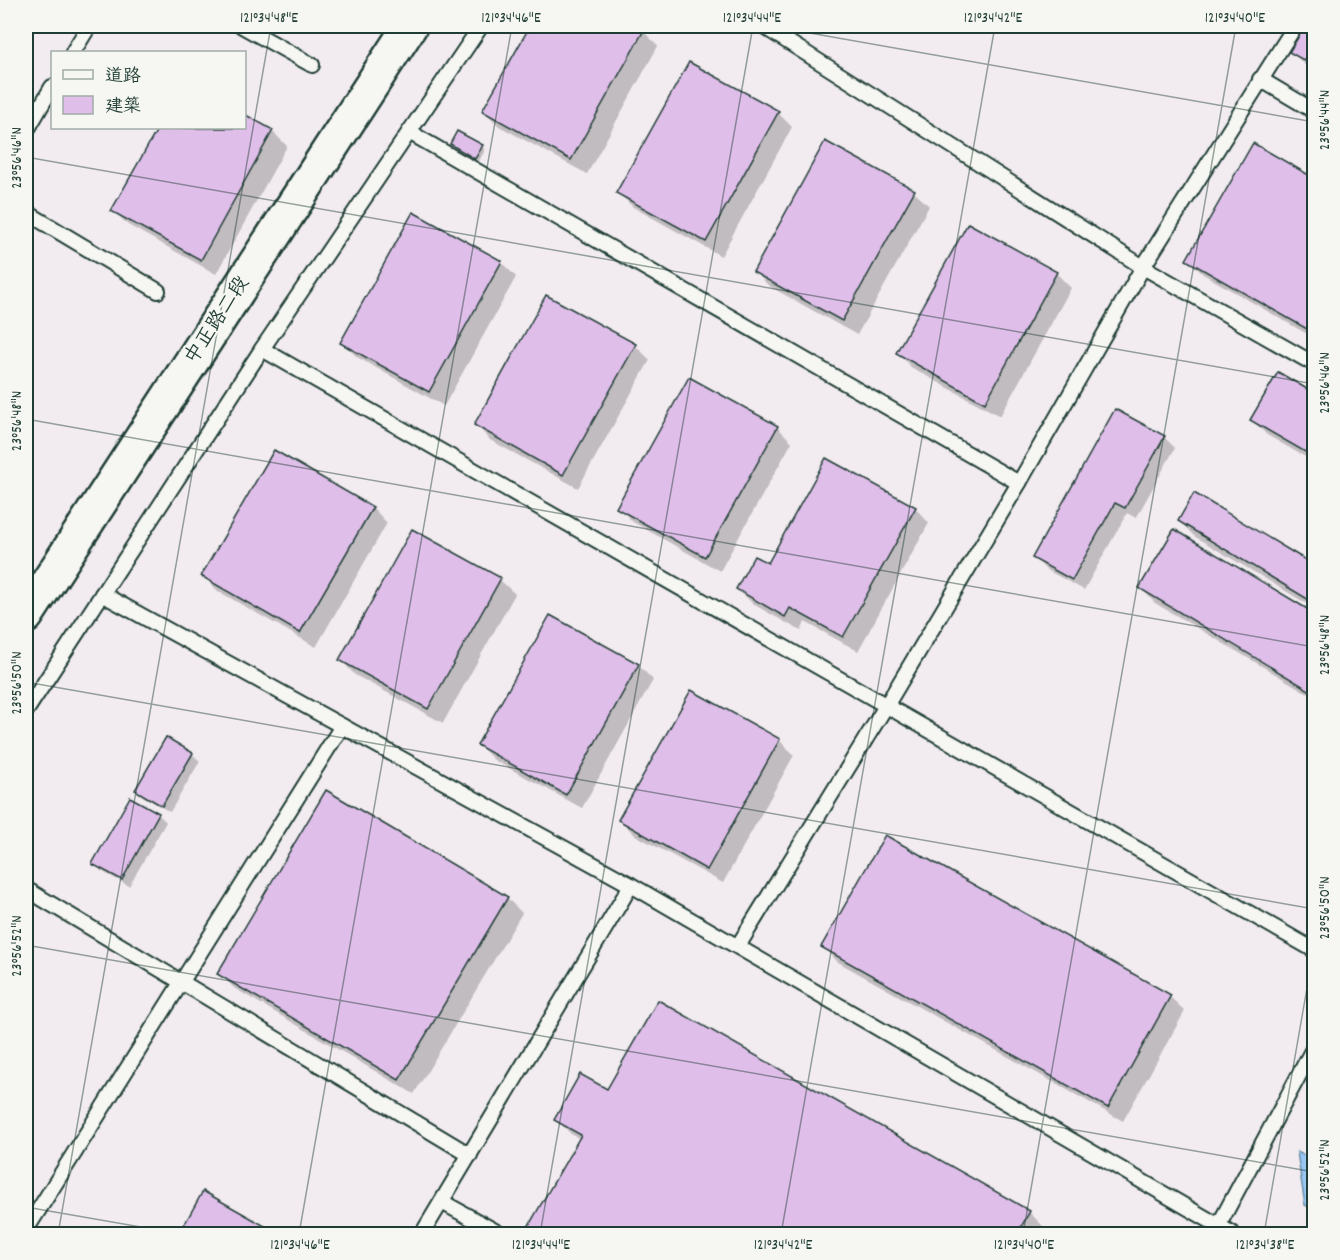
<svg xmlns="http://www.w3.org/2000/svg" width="1340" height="1260" viewBox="0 0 1340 1260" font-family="Dekko,'LXGW WenKai TC',sans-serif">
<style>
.water{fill:#9ac6f4;stroke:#698fa7;stroke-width:1.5}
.shadow{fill:#0003}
.building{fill:#e0beea;stroke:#1f3d34;stroke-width:1.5}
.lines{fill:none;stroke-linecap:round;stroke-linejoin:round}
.service-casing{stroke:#1f3d34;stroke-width:18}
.tertiary-casing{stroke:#1f3d34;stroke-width:38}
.service{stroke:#f6f6f2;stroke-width:14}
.tertiary{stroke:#f6f6f2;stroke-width:33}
.ticks{fill:none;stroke:#1f3d34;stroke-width:1.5;stroke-opacity:0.45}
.labels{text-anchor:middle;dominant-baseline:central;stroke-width:4.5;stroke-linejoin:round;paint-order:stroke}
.street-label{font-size:20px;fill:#1f3d34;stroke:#f6f6f2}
.neatline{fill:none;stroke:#1f3d34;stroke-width:2}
.ticks-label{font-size:15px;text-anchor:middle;fill:#1f3d34}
</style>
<rect width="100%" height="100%" fill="#f2ebf0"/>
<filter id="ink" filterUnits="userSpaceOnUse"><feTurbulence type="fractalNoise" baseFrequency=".0167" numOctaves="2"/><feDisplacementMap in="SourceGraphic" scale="12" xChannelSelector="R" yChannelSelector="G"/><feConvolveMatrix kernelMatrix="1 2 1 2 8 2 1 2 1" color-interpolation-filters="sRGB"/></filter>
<g filter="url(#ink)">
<!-- water -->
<path class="water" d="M 1297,1152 L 1314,1160 L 1314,1210 L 1305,1205 Z"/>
<!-- shadow -->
<g class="shadow">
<path d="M 334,26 L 349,26 L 346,32 Z"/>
<path d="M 532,26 L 634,26 L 643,31 L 658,46 L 587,174 L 499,126 L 484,111 Z"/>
<path d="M 1307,26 L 1314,26 L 1314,71 L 1306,66 L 1291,51 Z"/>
<path d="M 778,113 L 792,127 L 721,256 L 633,207 L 618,193 Z"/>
<path d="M 160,128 L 244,128 L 272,131 L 287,146 L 216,274 L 128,225 L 113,210 Z"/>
<path d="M 452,144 L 482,147 L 485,150 L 479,161 Z"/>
<path d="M 1254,145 L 1314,179 L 1314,338 L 1203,274 L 1188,260 Z"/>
<path d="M 914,192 L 929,206 L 857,335 L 769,286 L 755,272 Z"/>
<path d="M 413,214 L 501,262 L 516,277 L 444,406 L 357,357 L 342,342 Z"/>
<path d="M 969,225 L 1056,273 L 1071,288 L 1000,416 L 912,368 L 898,353 Z"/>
<path d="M 635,345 L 650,360 L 578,488 L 490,440 L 476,425 Z"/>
<path d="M 1278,374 L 1314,395 L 1314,462 L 1267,435 L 1252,420 Z"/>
<path d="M 690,379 L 777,427 L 792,442 L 720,571 L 633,522 L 618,507 Z"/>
<path d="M 1164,437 L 1175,448 L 1136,518 L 1127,513 L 1084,590 L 1045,569 L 1034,557 Z"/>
<path d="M 275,452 L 373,508 L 387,523 L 316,647 L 218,591 L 203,576 Z"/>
<path d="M 1195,495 L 1314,566 L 1314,608 L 1194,536 L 1179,521 Z"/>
<path d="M 915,508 L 929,523 L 858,651 L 805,622 L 801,631 L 753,604 L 738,589 Z"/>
<path d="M 1174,531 L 1314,615 L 1314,697 L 1155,603 L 1141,588 Z"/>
<path d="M 500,580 L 515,594 L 443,723 L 355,675 L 341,660 Z"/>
<path d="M 551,617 L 638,665 L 653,680 L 582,808 L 494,760 L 479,745 Z"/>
<path d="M 692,692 L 779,740 L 794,755 L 723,883 L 635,835 L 620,820 Z"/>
<path d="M 167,739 L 192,754 L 200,761 L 170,812 L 144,797 L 136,790 Z"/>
<path d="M 130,799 L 158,814 L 166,822 L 129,886 L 101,871 L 94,863 Z"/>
<path d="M 507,898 L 522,913 L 414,1094 L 234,988 L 219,973 Z"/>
<path d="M 823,947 L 1170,997 L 1185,1011 L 1123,1121 L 838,962 Z"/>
<path d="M 658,1002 L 1029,1212 L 1044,1227 L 1040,1234 L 538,1234 L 530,1227 L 580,1139 L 571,1134 L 556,1119 L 608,1091 Z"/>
<path d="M 204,1193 L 276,1234 L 180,1234 Z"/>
</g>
<!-- building -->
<g class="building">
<path d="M 530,26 L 637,26 L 644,30 L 571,160 L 482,111 Z"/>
<path d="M 1305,26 L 1314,26 L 1314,66 L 1289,52 Z"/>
<path d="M 689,62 L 779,111 L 706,242 L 616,193 Z"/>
<path d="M 244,114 L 273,130 L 201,260 L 111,211 L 158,128 L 244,128 Z"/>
<path d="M 457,131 L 483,145 L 475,159 L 450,144 Z"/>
<path d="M 825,141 L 915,190 L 842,321 L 753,272 Z"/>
<path d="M 1253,143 L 1314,178 L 1314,333 L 1186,260 Z"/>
<path d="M 413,212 L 502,261 L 429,392 L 340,343 Z"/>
<path d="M 968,223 L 1057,272 L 985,403 L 896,353 Z"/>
<path d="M 546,295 L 636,344 L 563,475 L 474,425 Z"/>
<path d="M 1278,372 L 1314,393 L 1314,457 L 1250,420 Z"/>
<path d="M 689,377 L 778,426 L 705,557 L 616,508 Z"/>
<path d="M 1115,409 L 1165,436 L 1125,508 L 1115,503 L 1072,580 L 1032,558 Z"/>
<path d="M 274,450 L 373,507 L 300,633 L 201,576 Z"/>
<path d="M 826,458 L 916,507 L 843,637 L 790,608 L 785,617 L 736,589 L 754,556 L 768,563 Z"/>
<path d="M 1194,493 L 1314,565 L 1314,603 L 1178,521 Z"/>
<path d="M 412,529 L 501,578 L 428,709 L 339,660 Z"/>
<path d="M 1174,529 L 1314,613 L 1314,693 L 1139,588 Z"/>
<path d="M 550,615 L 639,664 L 566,795 L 477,745 Z"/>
<path d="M 691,690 L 780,739 L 707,870 L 618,820 Z"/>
<path d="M 166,737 L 193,753 L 162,806 L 135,790 Z"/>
<path d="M 326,790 L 508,897 L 399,1080 L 217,974 Z"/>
<path d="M 130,797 L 159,813 L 122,880 L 92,864 Z"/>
<path d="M 885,835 L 1171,995 L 1108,1108 L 821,947 Z"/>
<path d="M 658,1000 L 1030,1211 L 1017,1234 L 541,1234 L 528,1227 L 581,1135 L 554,1120 L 580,1074 L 607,1089 Z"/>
<path d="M 203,1191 L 279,1234 L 179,1234 Z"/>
</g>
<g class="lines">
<!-- service casing -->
<g class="service-casing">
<g id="service">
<path d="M 242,26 L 312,65"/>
<path d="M 763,26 L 1143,267 L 1314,364"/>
<path d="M 73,52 L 89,26"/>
<path d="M 1260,79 L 1314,111"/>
<path d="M 26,132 L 52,87"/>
<path d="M 409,132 L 1019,483"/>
<path d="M 26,212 L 158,291"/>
<path d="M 262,349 L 481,26"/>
<path d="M 102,594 L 631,885"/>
<path d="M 26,711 L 262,349 L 1314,950"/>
<path d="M 26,889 L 470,1155"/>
<path d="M 738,946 L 886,706 L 1019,483 L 1143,267 L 1295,26"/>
<path d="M 442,1202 L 500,1234"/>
<path d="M 26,1230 L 342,726"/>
<path d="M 422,1234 L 631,885 L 1233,1234"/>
<path d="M 1214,1234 L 1314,1047"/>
</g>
</g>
<!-- tertiary casing -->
<g class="tertiary-casing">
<path id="tertiary" d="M 26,616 L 410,26"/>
</g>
<!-- service -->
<use href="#service" class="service"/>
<!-- tertiary -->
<use href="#tertiary" class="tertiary"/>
</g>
</g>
<!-- ticks -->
<path class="ticks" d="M 770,26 L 1314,122M 26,48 L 29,26M 26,157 L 1314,384M 26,419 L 1314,647M 26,682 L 1314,909M 26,945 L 1314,1172M 26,1207 L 181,1234M 58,1234 L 271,26M 299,1234 L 512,26M 540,1234 L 753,26M 781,1234 L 995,26M 1023,1234 L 1236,26M 1264,1234 L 1314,948"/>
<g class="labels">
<!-- street labels -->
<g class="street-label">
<text transform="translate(218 321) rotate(-57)">中正路二段</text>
</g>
</g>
<!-- margin -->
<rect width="1340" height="1260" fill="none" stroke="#f6f6f2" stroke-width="66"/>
<!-- legend -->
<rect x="51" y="51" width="195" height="78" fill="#f6f6f2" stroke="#a0aca6" stroke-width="1.5"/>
<rect x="63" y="70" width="30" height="9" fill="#f6f6f2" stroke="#a0aca6" stroke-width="1.5"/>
<text x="105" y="81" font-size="18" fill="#1f3d34">道路</text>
<rect x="63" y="96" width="30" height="18" fill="#e0beea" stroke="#a0aca6" stroke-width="1.5"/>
<text x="105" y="111" font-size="18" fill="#1f3d34">建築</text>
<rect x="33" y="33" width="1274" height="1194" class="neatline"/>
<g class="ticks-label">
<text x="269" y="22">121°34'48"E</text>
<text x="511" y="22">121°34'46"E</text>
<text x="752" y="22">121°34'44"E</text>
<text x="993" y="22">121°34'42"E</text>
<text x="1235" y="22">121°34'40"E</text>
<text transform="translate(1324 120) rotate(-90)" y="5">23°56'44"N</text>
<text transform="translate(16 158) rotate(-90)" y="5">23°56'46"N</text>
<text transform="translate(1324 383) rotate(-90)" y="5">23°56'46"N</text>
<text transform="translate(16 421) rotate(-90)" y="5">23°56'48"N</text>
<text transform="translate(1324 645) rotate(-90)" y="5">23°56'48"N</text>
<text transform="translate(16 683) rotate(-90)" y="5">23°56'50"N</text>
<text transform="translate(1324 908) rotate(-90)" y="5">23°56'50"N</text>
<text transform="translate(16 946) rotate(-90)" y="5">23°56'52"N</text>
<text transform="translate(1324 1170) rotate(-90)" y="5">23°56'52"N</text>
<text x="300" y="1249">121°34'46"E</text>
<text x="541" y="1249">121°34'44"E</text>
<text x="783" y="1249">121°34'42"E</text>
<text x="1024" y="1249">121°34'40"E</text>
<text x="1265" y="1249">121°34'38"E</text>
</g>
</svg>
